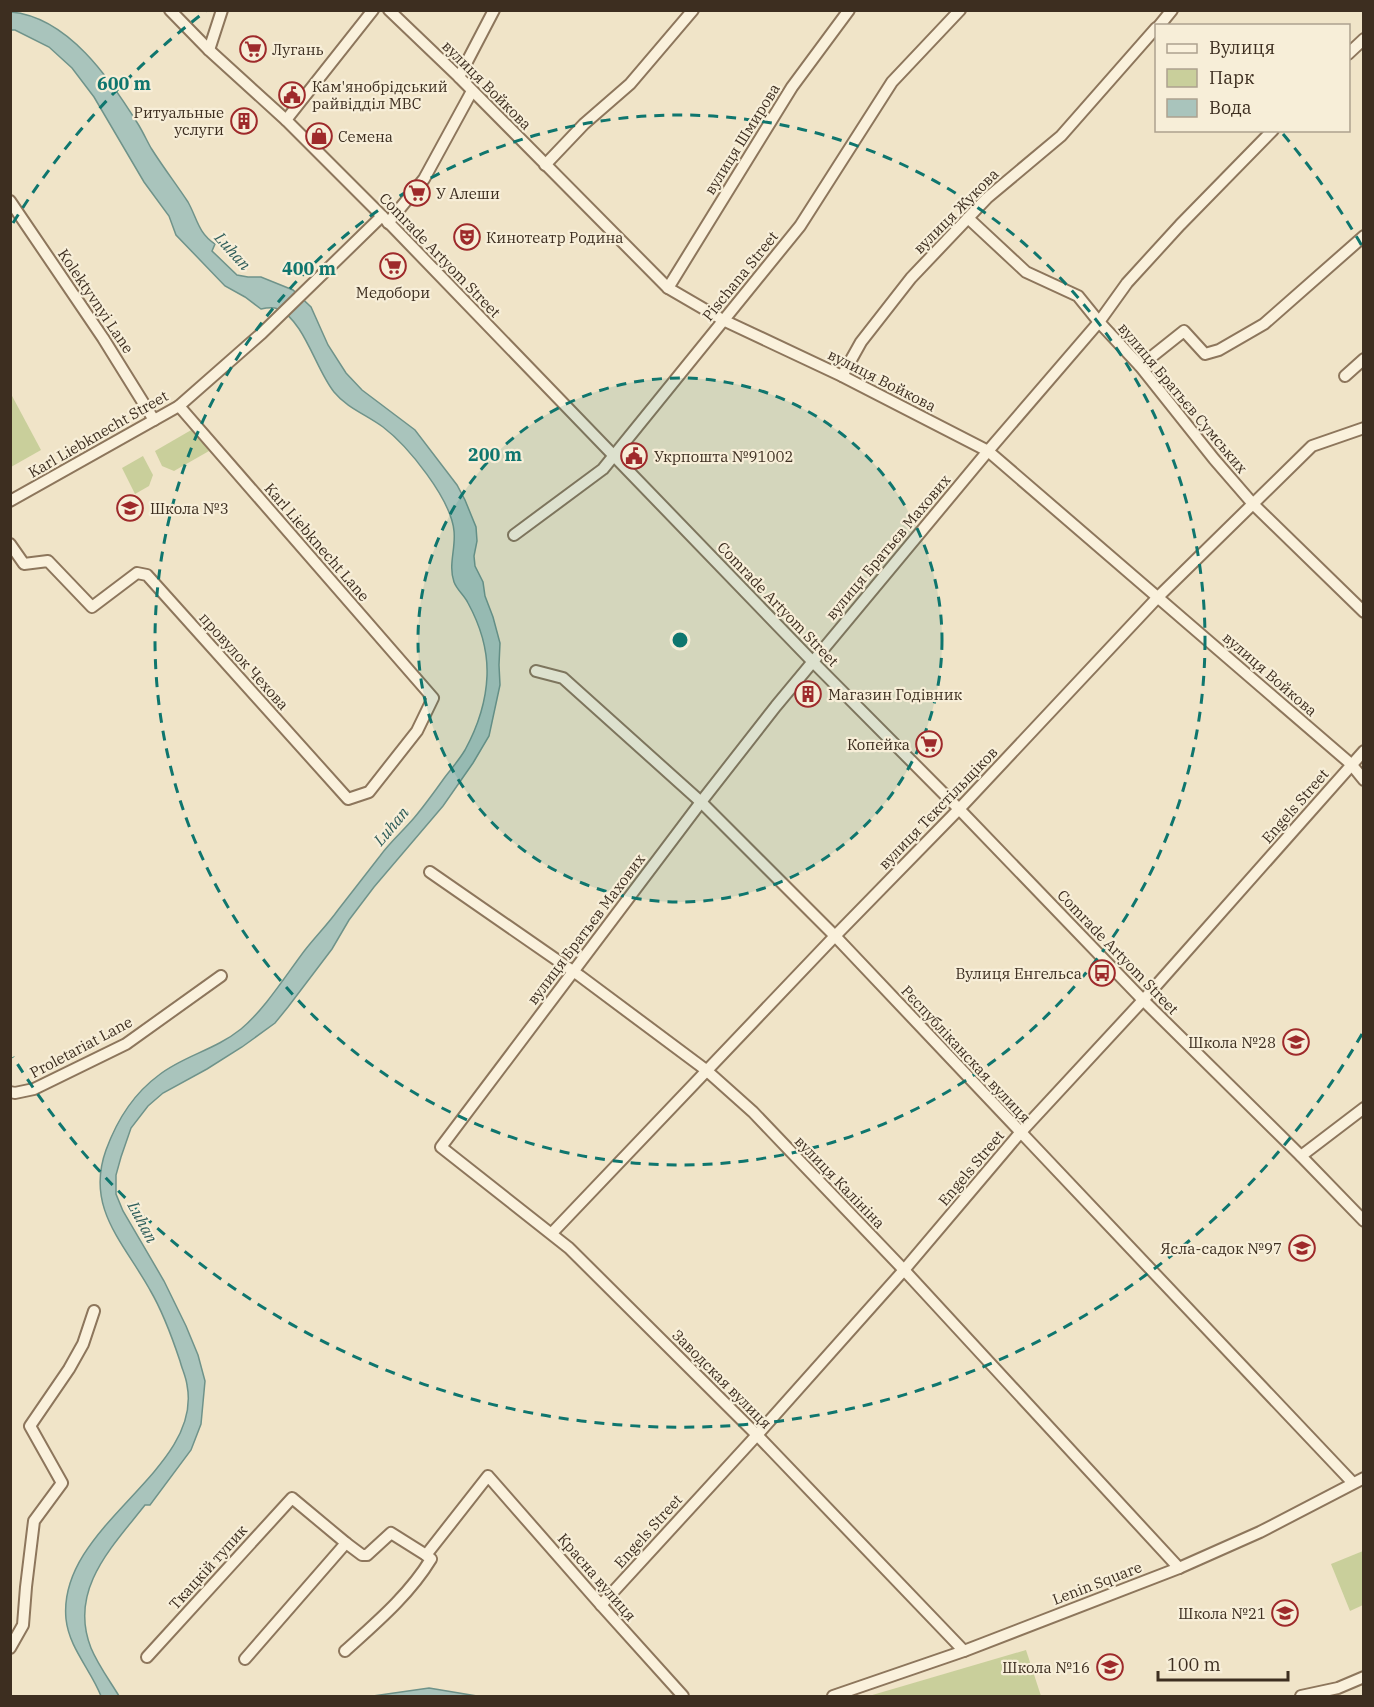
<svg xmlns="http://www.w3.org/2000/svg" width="1374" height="1707" viewBox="0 0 1374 1707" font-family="'IBM Plex Serif',serif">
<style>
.green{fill:#c9cf9b}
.water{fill:#a9c4bc;stroke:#6f938a;stroke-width:1.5}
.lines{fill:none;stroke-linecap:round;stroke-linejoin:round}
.minor-casing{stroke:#8d765c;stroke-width:14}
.minor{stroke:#faf1dc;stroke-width:10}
.ring{fill:none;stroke:#0f766e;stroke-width:3;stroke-dasharray:10 8}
.labels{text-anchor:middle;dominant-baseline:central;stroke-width:4.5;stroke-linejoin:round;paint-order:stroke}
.poi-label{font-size:15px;fill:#3d2e20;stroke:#f7eed8;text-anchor:start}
.street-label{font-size:15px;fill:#3d2e20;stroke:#f7eed8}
.water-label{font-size:16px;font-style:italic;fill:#2f5d5a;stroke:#f7eed8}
.centre{fill:#0f766e;stroke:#f7eed8;stroke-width:3}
.ring-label{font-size:18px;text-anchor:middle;font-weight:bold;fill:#0f766e;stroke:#f7eed8;stroke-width:4.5;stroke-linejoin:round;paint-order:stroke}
</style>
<rect width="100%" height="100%" fill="#f0e4c8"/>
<!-- green -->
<g class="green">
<path d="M 11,394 L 41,450 L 11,467 L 10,467 Z"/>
<path d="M 193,429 L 209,451 L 174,471 L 162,466 L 155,451 Z"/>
<path d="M 143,456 L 153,475 L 149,486 L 135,494 L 122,468 Z"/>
<path d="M 1363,1551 L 1363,1605 L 1350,1611 L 1331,1564 Z"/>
<path d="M 1026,1650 L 1041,1696 L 869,1696 Z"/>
</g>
<!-- water -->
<g class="water">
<path d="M 11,12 C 68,17 110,79 138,124 C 143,132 147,141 151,148 C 163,167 176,184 188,202 C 197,218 198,233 215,244 L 212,251 L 237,275 L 248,277 L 261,277 L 293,290 L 311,307 L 328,345 L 346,373 L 362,390 L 415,430 L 457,485 L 465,500 L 476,527 L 477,541 L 474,556 L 475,566 L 483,582 L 485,596 L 493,617 L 500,643 L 499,665 L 500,685 L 489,736 L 473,763 L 443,806 L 374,887 L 349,920 L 332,949 L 288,1007 L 275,1023 L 242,1047 L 207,1069 L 163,1093 L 148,1106 L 131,1128 L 121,1157 L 116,1175 L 116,1194 L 123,1211 L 164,1281 L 186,1326 L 198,1355 L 205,1381 L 201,1424 L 191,1450 L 150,1505 L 145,1505 C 112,1547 68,1590 91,1648 C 98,1665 110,1681 119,1696 L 101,1696 C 91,1670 69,1648 66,1619 C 57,1525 204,1471 187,1385 C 186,1377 182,1369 180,1361 C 172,1337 163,1312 150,1290 C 124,1243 85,1208 106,1150 C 117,1120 133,1094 159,1075 C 183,1056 215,1050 241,1029 C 265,1009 286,975 305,950 C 316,936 328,924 338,910 C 352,892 366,874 380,856 C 390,842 403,831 414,818 C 425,805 435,791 445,777 C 452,768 459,760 465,750 C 477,728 486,701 487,676 C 488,651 480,625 468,603 C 464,595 457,590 454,582 C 448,565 456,548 454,531 C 451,499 408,446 383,427 C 367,415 347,408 334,392 C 316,370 304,320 278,309 C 273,307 266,308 261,309 L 245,297 L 225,286 L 176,235 L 169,216 L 144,182 L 94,97 L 72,68 L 49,47 L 15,30 L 11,30 Z"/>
<path d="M 429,1688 L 477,1696 L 373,1696 Z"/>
</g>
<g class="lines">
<!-- minor casing -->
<g class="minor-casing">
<g id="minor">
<path d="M 170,10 L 209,50 L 286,120 L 392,226 L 813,662 L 959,809 L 1143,1000 L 1301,1156 L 1364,1221"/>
<path d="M 389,10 L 459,77 L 668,288 L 723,320 L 842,376 L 988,451 L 1351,764 L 1364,780"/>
<path d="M 1159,26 L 1172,10"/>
<path d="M 209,50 L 222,10"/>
<path d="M 1348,54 L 1364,39"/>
<path d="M 459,77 L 494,10"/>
<path d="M 286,120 L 373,10"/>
<path d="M 545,165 L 584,124 L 630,84 L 693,10"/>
<path d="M 10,201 L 103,338 L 154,420"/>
<path d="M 968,218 L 1026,272 L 1078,296 L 1099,322 L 1140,366 L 1214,459 L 1253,504 L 1364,612"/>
<path d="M 388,223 L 424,179 L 472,91"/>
<path d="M 668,288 L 792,87 L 849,10"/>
<path d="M 1140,366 L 1184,331 L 1205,354 L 1219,350 L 1264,324 L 1364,236"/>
<path d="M 842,376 L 861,342 L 911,278 L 987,198 L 1061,136 L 1156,28"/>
<path d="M 1345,376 L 1364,359"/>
<path d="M 10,501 L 179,406 L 262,333 L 382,216"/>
<path d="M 514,535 L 603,469 L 800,226 L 892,82 L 960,10"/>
<path d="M 10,544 L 24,564 L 48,561 L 92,607 L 137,573 L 147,575 L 348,799 L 369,792 L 417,731 L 433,698 L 179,406"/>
<path d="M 536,671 L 563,678 L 701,802 L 835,936 L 1353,1483"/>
<path d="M 430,872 L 580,976 L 706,1070 L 753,1112 L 904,1270 L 1179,1568"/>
<path d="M 10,1092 L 15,1093 L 34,1089 L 126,1044 L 221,976"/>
<path d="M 1301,1156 L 1364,1108"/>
<path d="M 552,1233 L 835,936 L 961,807 L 1158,597 L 1312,446 L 1364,428"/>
<path d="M 346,1543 L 362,1555 L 367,1555 L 391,1533 L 426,1555"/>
<path d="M 601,1605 L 757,1435 L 904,1270 L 1020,1133 L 1146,997 L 1364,751"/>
<path d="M 10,1648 L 23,1625 L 26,1587 L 34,1521 L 62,1483 L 30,1426 L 69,1369 L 83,1344 L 94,1311"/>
<path d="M 345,1651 C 377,1622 409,1595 431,1559 L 426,1555 L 488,1476 L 601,1605 L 683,1696"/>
<path d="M 964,1651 L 757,1435 L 569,1248 L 441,1147 L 701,802 L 776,706 L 988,451 L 1099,322 L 1127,283 L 1180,225 L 1273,130"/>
<path d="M 147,1657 L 292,1498 L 346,1543 L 245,1659"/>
<path d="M 833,1696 L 964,1651 L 1179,1568 L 1260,1532 L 1364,1478"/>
<path d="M 1301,1696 L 1338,1688 L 1364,1677"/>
</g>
</g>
<!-- minor -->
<use href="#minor" class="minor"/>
</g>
<!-- distance rings -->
<circle cx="680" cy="640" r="262" fill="#0f766e" fill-opacity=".12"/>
<g class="ring">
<circle cx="680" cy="640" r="262"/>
<circle cx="680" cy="640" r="525"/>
<path d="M1362 1034A787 787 0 0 1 13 1057M13 223A787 787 0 0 1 206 11M1283 134A787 787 0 0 1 1362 246"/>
</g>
<!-- icons -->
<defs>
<g id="supermarket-ring" transform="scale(1.35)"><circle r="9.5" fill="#f7eed8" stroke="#9e2a2b" stroke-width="1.5"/><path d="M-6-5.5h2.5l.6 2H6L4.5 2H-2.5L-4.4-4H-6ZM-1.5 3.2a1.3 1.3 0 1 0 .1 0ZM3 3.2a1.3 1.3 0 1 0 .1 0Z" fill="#9e2a2b"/></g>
<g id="civic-ring" transform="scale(1.35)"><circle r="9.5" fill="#f7eed8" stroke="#9e2a2b" stroke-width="1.5"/><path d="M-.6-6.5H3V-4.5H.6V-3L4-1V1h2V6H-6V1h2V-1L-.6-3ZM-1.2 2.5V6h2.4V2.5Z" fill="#9e2a2b"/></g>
<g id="building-ring" transform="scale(1.35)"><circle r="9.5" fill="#f7eed8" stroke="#9e2a2b" stroke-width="1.5"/><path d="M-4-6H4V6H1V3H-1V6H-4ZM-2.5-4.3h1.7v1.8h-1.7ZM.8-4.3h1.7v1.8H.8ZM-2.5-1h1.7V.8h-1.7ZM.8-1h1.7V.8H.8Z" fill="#9e2a2b"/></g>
<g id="shop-ring" transform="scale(1.35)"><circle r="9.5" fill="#f7eed8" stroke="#9e2a2b" stroke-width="1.5"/><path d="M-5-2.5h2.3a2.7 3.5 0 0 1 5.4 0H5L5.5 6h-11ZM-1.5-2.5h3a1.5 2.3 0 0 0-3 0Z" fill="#9e2a2b"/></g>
<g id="theatre-ring" transform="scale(1.35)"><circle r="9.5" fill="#f7eed8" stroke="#9e2a2b" stroke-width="1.5"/><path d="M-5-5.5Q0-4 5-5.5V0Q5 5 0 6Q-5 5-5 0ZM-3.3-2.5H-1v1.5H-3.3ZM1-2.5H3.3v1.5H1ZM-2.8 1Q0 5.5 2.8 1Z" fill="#9e2a2b"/></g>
<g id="school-ring" transform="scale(1.35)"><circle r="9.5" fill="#f7eed8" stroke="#9e2a2b" stroke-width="1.5"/><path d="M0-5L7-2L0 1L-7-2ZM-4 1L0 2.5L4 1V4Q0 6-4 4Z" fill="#9e2a2b"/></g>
<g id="bus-ring" transform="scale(1.35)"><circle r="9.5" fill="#f7eed8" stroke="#9e2a2b" stroke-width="1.5"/><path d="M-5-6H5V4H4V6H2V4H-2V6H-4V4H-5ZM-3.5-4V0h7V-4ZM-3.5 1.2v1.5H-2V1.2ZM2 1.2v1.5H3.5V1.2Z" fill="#9e2a2b"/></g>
</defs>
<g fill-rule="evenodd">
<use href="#supermarket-ring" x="253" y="49"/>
<use href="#civic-ring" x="292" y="95"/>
<use href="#building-ring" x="244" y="121"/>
<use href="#shop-ring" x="319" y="136"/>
<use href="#supermarket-ring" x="417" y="193"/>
<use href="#theatre-ring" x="467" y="237"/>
<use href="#supermarket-ring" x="393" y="266"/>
<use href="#civic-ring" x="634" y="456"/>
<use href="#school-ring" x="130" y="508"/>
<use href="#building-ring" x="808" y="694"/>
<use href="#supermarket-ring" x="929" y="744"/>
<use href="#bus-ring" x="1102" y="973"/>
<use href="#school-ring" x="1296" y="1042"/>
<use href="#school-ring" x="1302" y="1248"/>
<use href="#school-ring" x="1285" y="1613"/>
<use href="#school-ring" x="1110" y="1667"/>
</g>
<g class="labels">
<!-- poi labels -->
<g class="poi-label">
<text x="272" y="49">Лугань</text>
<text x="312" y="86">Кам'янобрідський<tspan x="312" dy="17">райвідділ МВС</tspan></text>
<text x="224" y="112" text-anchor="end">Ритуальные<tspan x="224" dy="17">услуги</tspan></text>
<text x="338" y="136">Семена</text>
<text x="436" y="193">У Алеши</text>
<text x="486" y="237">Кинотеатр Родина</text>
<text x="393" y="292" text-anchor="middle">Медобори</text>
<text x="654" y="456">Укрпошта №91002</text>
<text x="150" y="508">Школа №3</text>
<text x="828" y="694">Магазин Годівник</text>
<text x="910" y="744" text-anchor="end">Копейка</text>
<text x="1082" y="973" text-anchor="end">Вулиця Енгельса</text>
<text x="1276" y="1042" text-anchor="end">Школа №28</text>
<text x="1282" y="1248" text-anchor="end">Ясла-садок №97</text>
<text x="1266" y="1613" text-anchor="end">Школа №21</text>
<text x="1090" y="1667" text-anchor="end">Школа №16</text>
</g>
<!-- street labels -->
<g class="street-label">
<text transform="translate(487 85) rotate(45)">вулиця Войкова</text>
<text transform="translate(742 139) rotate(-58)">вулиця Шмирова</text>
<text transform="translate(956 211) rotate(-45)">вулиця Жукова</text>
<text transform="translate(440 255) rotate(46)">Comrade Artyom Street</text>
<text transform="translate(740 276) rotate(-51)">Pischana Street</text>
<text transform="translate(96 301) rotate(56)">Kolektyvnyi Lane</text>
<text transform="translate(882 380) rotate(27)">вулиця Войкова</text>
<text transform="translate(1183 398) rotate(50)">вулиця Братьєв Сумських</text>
<text transform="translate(98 434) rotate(-30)">Karl Liebknecht Street</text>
<text transform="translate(317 542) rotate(49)">Karl Liebknecht Lane</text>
<text transform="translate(888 547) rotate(-50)">вулиця Братьєв Махових</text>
<text transform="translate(778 604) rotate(46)">Comrade Artyom Street</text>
<text transform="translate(244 661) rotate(48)">провулок Чехова</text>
<text transform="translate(1270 674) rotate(41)">вулиця Войкова</text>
<text transform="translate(1295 806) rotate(-49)">Engels Street</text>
<text transform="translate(938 808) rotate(-46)">вулиця Тєкстільщіков</text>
<text transform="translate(586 929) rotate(-53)">вулиця Братьєв Махових</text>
<text transform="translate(1118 952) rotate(46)">Comrade Artyom Street</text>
<text transform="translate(81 1047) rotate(-28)">Proletariat Lane</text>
<text transform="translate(966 1054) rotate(47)">Рєспубліканская вулиця</text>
<text transform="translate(971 1168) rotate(-50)">Engels Street</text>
<text transform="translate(840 1182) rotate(46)">вулиця Калініна</text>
<text transform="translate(722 1379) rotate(45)">Заводская вулиця</text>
<text transform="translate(648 1531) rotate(-48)">Engels Street</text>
<text transform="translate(208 1567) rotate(-48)">Ткацкій тупик</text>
<text transform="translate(597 1577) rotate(49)">Красна вулиця</text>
<text transform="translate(1097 1583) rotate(-21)">Lenin Square</text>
</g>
<!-- water labels -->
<g class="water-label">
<text transform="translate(233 251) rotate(48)">Luhan</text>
<text transform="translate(391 826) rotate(-50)">Luhan</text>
<text transform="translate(143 1222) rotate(62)">Luhan</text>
</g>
</g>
<circle cx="680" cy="640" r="9" class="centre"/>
<g class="ring-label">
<text x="124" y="90">600 m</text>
<text x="309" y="275">400 m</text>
<text x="495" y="461">200 m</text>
</g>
<!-- border -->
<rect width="1374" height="1707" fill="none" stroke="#3d2e20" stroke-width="24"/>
<!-- legend -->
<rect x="1155" y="24" width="195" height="108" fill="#f7eed8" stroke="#ada18e" stroke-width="1.5"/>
<rect x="1167" y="44" width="30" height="9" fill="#faf1dc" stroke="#ada18e" stroke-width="1.5"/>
<text x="1209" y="54" font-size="18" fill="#3d2e20">Вулиця</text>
<rect x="1167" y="69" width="30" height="18" fill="#c9cf9b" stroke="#ada18e" stroke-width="1.5"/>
<text x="1209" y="84" font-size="18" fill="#3d2e20">Парк</text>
<rect x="1167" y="99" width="30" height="18" fill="#a9c4bc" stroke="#ada18e" stroke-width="1.5"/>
<text x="1209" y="114" font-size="18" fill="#3d2e20">Вода</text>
<!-- scale -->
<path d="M1158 1671v9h130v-9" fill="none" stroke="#3d2e20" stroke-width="3"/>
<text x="1167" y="1671" font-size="18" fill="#3d2e20" stroke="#f7eed8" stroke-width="4.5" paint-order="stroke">100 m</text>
</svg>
